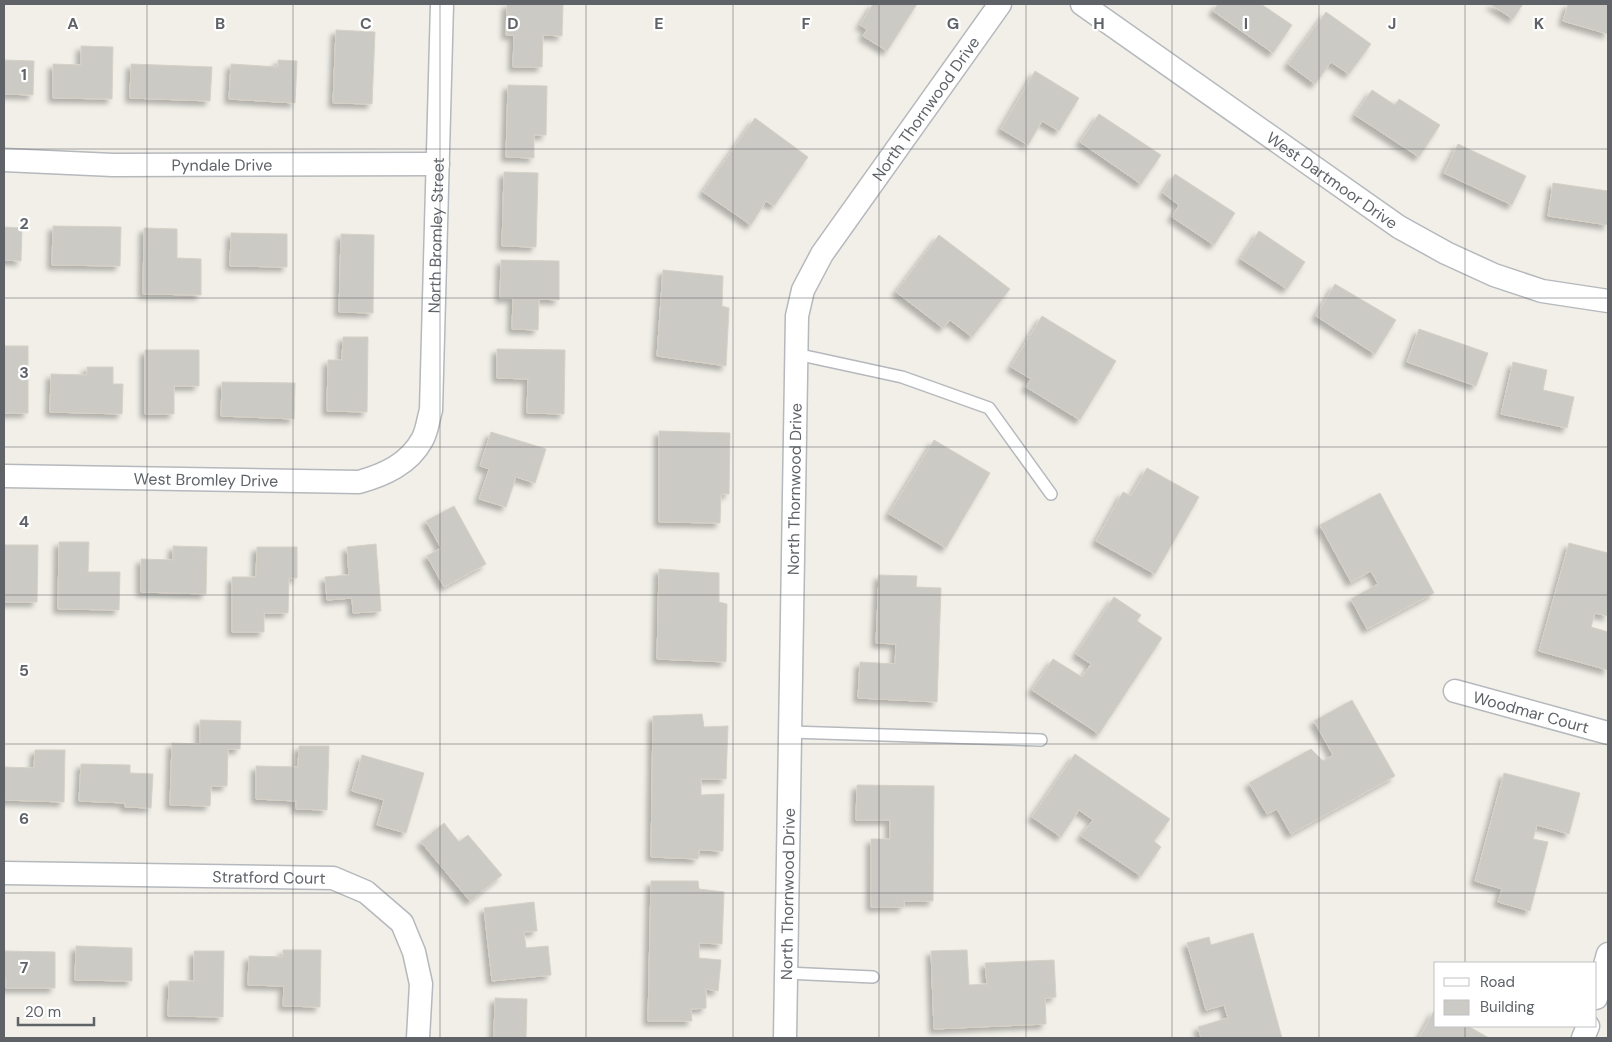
<svg xmlns="http://www.w3.org/2000/svg" width="1612" height="1042" viewBox="0 0 1612 1042" font-family="'DM Sans',sans-serif">
<style>
.building{fill:#cccac5;stroke:#d6d1c6;filter:url(#shadow)}
.lines{fill:none;stroke-linecap:round;stroke-linejoin:round}
.lane-casing{stroke:#b5b8bc;stroke-width:14}
.street-casing{stroke:#b5b8bc;stroke-width:25}
.lane{stroke:#fff;stroke-width:11}
.street{stroke:#fff;stroke-width:22}
.grid{fill:none;stroke:#5f6368;stroke-width:1;stroke-opacity:0.55}
.labels{text-anchor:middle;dominant-baseline:central;stroke-width:4.5;stroke-linejoin:round;paint-order:stroke}
.street-label{font-size:16px;fill:#5f6368;stroke:#fff}
.grid-label{font-size:16px;text-anchor:middle;font-weight:bold;fill:#5f6368;stroke:#fff;stroke-width:4.5;stroke-linejoin:round;paint-order:stroke}
</style>
<defs>
<filter id="shadow"><feDropShadow dx="-4.5" dy="4.5" stdDeviation="2.5" flood-color="#0004"/></filter>
</defs>
<rect width="100%" height="100%" fill="#f1efe8"/>
<!-- building -->
<g class="building">
<path d="M 507,4 L 563,4 L 562,36 L 543,35 L 542,67 L 513,67 L 514,35 L 506,35 Z"/>
<path d="M 873,4 L 917,4 L 887,51 L 863,36 L 867,29 L 860,25 Z"/>
<path d="M 1218,4 L 1261,4 L 1292,25 L 1273,53 L 1213,11 Z"/>
<path d="M 1490,4 L 1523,4 L 1513,19 Z"/>
<path d="M 1568,4 L 1608,4 L 1608,34 L 1563,21 Z"/>
<path d="M 1326,12 L 1371,44 L 1349,74 L 1331,62 L 1315,84 L 1288,64 Z"/>
<path d="M 336,30 L 375,32 L 372,104 L 333,103 Z"/>
<path d="M 81,46 L 113,47 L 112,99 L 53,98 L 53,64 L 81,65 Z"/>
<path d="M 4,60 L 34,61 L 33,95 L 4,94 Z"/>
<path d="M 278,60 L 297,61 L 295,103 L 229,99 L 231,64 L 278,67 Z"/>
<path d="M 131,64 L 212,67 L 210,101 L 130,98 Z"/>
<path d="M 1035,71 L 1079,98 L 1059,131 L 1042,121 L 1028,145 L 1001,129 Z"/>
<path d="M 508,85 L 547,86 L 546,135 L 534,135 L 534,158 L 506,157 Z"/>
<path d="M 1372,90 L 1395,105 L 1399,99 L 1440,125 L 1419,157 L 1355,115 Z"/>
<path d="M 1099,114 L 1161,155 L 1141,184 L 1080,142 Z"/>
<path d="M 755,118 L 808,157 L 774,206 L 766,201 L 751,225 L 703,192 Z"/>
<path d="M 1458,144 L 1526,176 L 1512,205 L 1444,173 Z"/>
<path d="M 504,172 L 538,173 L 536,247 L 502,246 Z"/>
<path d="M 1175,174 L 1235,213 L 1214,245 L 1172,217 L 1179,205 L 1163,193 Z"/>
<path d="M 1553,183 L 1608,191 L 1608,225 L 1548,216 Z"/>
<path d="M 53,226 L 121,227 L 120,266 L 52,265 Z"/>
<path d="M 4,227 L 22,228 L 21,261 L 4,260 Z"/>
<path d="M 144,228 L 177,229 L 177,258 L 201,259 L 201,295 L 143,294 Z"/>
<path d="M 1259,231 L 1305,262 L 1287,289 L 1241,259 Z"/>
<path d="M 231,233 L 287,234 L 287,267 L 230,266 Z"/>
<path d="M 341,234 L 374,235 L 373,313 L 339,312 Z"/>
<path d="M 939,235 L 1010,289 L 972,337 L 950,320 L 943,328 L 896,292 Z"/>
<path d="M 501,260 L 559,261 L 559,300 L 539,299 L 538,330 L 512,329 L 513,298 L 500,298 Z"/>
<path d="M 663,270 L 723,276 L 722,306 L 729,308 L 726,366 L 657,356 Z"/>
<path d="M 1335,284 L 1396,320 L 1375,354 L 1316,316 Z"/>
<path d="M 1042,316 L 1116,361 L 1080,420 L 1026,387 L 1031,379 L 1011,367 Z"/>
<path d="M 1419,329 L 1488,353 L 1476,386 L 1407,362 Z"/>
<path d="M 343,337 L 368,337 L 367,412 L 327,411 L 328,360 L 342,360 Z"/>
<rect x="4" y="346" width="24" height="67"/>
<path d="M 497,349 L 565,350 L 564,414 L 527,413 L 528,379 L 497,378 Z"/>
<path d="M 145,350 L 199,350 L 199,386 L 174,386 L 174,414 L 145,414 Z"/>
<path d="M 1513,362 L 1547,370 L 1543,390 L 1574,397 L 1567,428 L 1501,414 Z"/>
<path d="M 87,367 L 113,367 L 113,384 L 123,384 L 122,414 L 50,412 L 51,374 L 87,375 Z"/>
<path d="M 222,382 L 295,383 L 294,419 L 221,416 Z"/>
<path d="M 659,431 L 730,433 L 729,494 L 721,494 L 720,523 L 659,522 Z"/>
<path d="M 491,432 L 546,449 L 535,483 L 516,477 L 506,507 L 479,499 L 489,469 L 480,466 Z"/>
<path d="M 934,440 L 990,473 L 946,548 L 889,514 Z"/>
<path d="M 1147,468 L 1199,497 L 1155,574 L 1096,541 L 1123,492 L 1131,496 Z"/>
<path d="M 1380,493 L 1434,593 L 1367,629 L 1351,599 L 1378,584 L 1371,571 L 1351,582 L 1320,525 Z"/>
<path d="M 454,506 L 486,564 L 444,587 L 427,556 L 441,548 L 426,521 Z"/>
<path d="M 59,542 L 89,542 L 88,572 L 120,572 L 119,610 L 58,609 Z"/>
<path d="M 1569,543 L 1608,553 L 1608,616 L 1595,613 L 1591,627 L 1608,632 L 1608,670 L 1539,651 Z"/>
<path d="M 376,544 L 381,611 L 353,613 L 352,598 L 327,600 L 325,577 L 349,575 L 347,547 Z"/>
<path d="M 4,545 L 38,545 L 37,602 L 4,602 Z"/>
<path d="M 173,546 L 207,547 L 206,594 L 141,592 L 141,559 L 173,560 Z"/>
<path d="M 257,547 L 297,547 L 297,578 L 289,578 L 288,613 L 264,613 L 264,632 L 232,632 L 232,577 L 256,577 Z"/>
<path d="M 659,569 L 719,573 L 719,602 L 727,604 L 726,662 L 657,659 Z"/>
<path d="M 879,575 L 917,576 L 916,587 L 941,588 L 937,702 L 858,698 L 860,662 L 895,664 L 896,644 L 876,643 Z"/>
<path d="M 1114,597 L 1141,615 L 1137,621 L 1162,638 L 1099,734 L 1032,690 L 1053,659 L 1082,677 L 1091,664 L 1076,654 Z"/>
<path d="M 1352,700 L 1395,776 L 1291,834 L 1277,809 L 1267,814 L 1249,783 L 1311,749 L 1323,761 L 1333,755 L 1314,721 Z"/>
<path d="M 702,714 L 704,727 L 728,726 L 726,779 L 701,779 L 701,795 L 724,794 L 723,851 L 699,850 L 698,859 L 651,857 L 653,716 Z"/>
<path d="M 200,720 L 241,721 L 240,749 L 228,749 L 227,786 L 211,786 L 210,806 L 170,805 L 172,743 L 200,744 Z"/>
<path d="M 299,746 L 329,746 L 327,810 L 296,809 L 296,801 L 256,799 L 256,766 L 298,767 Z"/>
<path d="M 35,750 L 65,750 L 64,802 L 4,800 L 4,767 L 34,768 Z"/>
<path d="M 1075,754 L 1170,819 L 1154,841 L 1161,847 L 1141,876 L 1081,836 L 1093,820 L 1079,810 L 1061,837 L 1032,817 Z"/>
<path d="M 362,755 L 424,773 L 406,833 L 377,825 L 384,800 L 352,791 Z"/>
<path d="M 81,764 L 130,765 L 130,773 L 153,774 L 151,808 L 125,807 L 125,803 L 79,801 Z"/>
<path d="M 1504,773 L 1580,793 L 1569,834 L 1537,825 L 1533,839 L 1548,842 L 1530,911 L 1498,902 L 1502,889 L 1475,881 Z"/>
<path d="M 857,785 L 934,786 L 933,901 L 904,901 L 904,907 L 871,907 L 871,839 L 890,839 L 890,820 L 856,820 Z"/>
<path d="M 444,823 L 459,842 L 468,835 L 502,875 L 470,901 L 421,842 Z"/>
<path d="M 651,881 L 698,881 L 699,889 L 724,892 L 722,944 L 699,943 L 699,958 L 721,960 L 718,991 L 706,989 L 706,1008 L 691,1009 L 692,1021 L 648,1021 Z"/>
<path d="M 534,902 L 537,931 L 524,932 L 526,948 L 548,946 L 551,975 L 492,981 L 484,908 Z"/>
<path d="M 1253,933 L 1282,1038 L 1201,1038 L 1198,1027 L 1228,1018 L 1224,1005 L 1206,1010 L 1187,943 L 1209,937 L 1211,945 Z"/>
<path d="M 76,946 L 132,948 L 132,981 L 75,980 Z"/>
<path d="M 283,950 L 321,950 L 320,1007 L 283,1006 L 284,986 L 248,985 L 249,956 L 283,957 Z"/>
<path d="M 967,950 L 969,985 L 987,984 L 985,963 L 1054,960 L 1056,997 L 1045,998 L 1046,1024 L 934,1029 L 931,951 Z"/>
<path d="M 4,951 L 55,952 L 55,988 L 6,988 L 6,978 L 4,978 Z"/>
<path d="M 194,951 L 224,951 L 223,1017 L 168,1016 L 169,981 L 194,981 Z"/>
<path d="M 495,998 L 527,999 L 526,1038 L 494,1038 Z"/>
<path d="M 1435,1009 L 1436,1026 L 1468,1026 L 1489,1038 L 1419,1038 Z"/>
</g>
<g class="lines">
<!-- lane casing -->
<g class="lane-casing">
<g id="lane">
<path d="M 796,354 L 902,377 L 989,408 L 1051,494"/>
<path d="M 790,732 L 1041,740"/>
<path d="M 786,973 L 873,977"/>
</g>
</g>
<!-- street casing -->
<g class="street-casing">
<g id="street">
<path id="s1" d="M 1082,4 L 1399,227 L 1446,253 L 1494,275 L 1542,291 L 1608,301"/>
<path id="s2" d="M 4,160 L 113,165 L 438,164"/>
<path id="s3" d="M 4,476 L 359,482 C 384,475 409,464 422,440 C 427,432 428,420 431,410 L 442,4"/>
<path id="s4" d="M 1455,691 L 1608,733"/>
<path id="s5" d="M 4,873 L 333,878 L 366,892 L 402,923 L 414,952 L 421,984 L 418,1038"/>
<path d="M 1596,998 L 1608,954"/>
<path id="s6" d="M 785,1038 L 797,316 L 803,290 L 822,254 L 1000,4"/>
<path d="M 1583,1038 L 1588,1026"/>
</g>
</g>
<!-- lane -->
<use href="#lane" class="lane"/>
<!-- street -->
<use href="#street" class="street"/>
</g>
<!-- grid -->
<path class="grid" d="M 147,4 L 147,1038M 293,4 L 293,1038M 440,4 L 440,1038M 586,4 L 586,1038M 733,4 L 733,1038M 879,4 L 879,1038M 1026,4 L 1026,1038M 1172,4 L 1172,1038M 1319,4 L 1319,1038M 1465,4 L 1465,963M 4,149 L 1608,149M 4,298 L 1608,298M 4,447 L 1608,447M 4,595 L 1608,595M 4,744 L 1608,744M 4,893 L 1608,893M 1465,1026 L 1465,1038"/>
<g class="labels">
<!-- street labels -->
<g class="street-label">
<text stroke="none"><textPath href="#s6" startOffset="968">North Thornwood Drive</textPath></text>
<text stroke="none"><textPath href="#s2" startOffset="218">Pyndale Drive</textPath></text>
<text stroke="none"><textPath href="#s1" startOffset="306">West Dartmoor Drive</textPath></text>
<text stroke="none"><textPath href="#s3" startOffset="639">North Bromley Street</textPath></text>
<text stroke="none"><textPath href="#s3" startOffset="202">West Bromley Drive</textPath></text>
<text stroke="none"><textPath href="#s6" startOffset="549">North Thornwood Drive</textPath></text>
<text stroke="none"><textPath href="#s4" startOffset="79">Woodmar Court</textPath></text>
<text stroke="none"><textPath href="#s5" startOffset="265">Stratford Court</textPath></text>
<text stroke="none"><textPath href="#s6" startOffset="144">North Thornwood Drive</textPath></text>
</g>
</g>
<g class="grid-label">
<text x="73" y="29">A</text>
<text x="220" y="29">B</text>
<text x="366" y="29">C</text>
<text x="513" y="29">D</text>
<text x="659" y="29">E</text>
<text x="806" y="29">F</text>
<text x="953" y="29">G</text>
<text x="1099" y="29">H</text>
<text x="1246" y="29">I</text>
<text x="1392" y="29">J</text>
<text x="1539" y="29">K</text>
<text x="24" y="80">1</text>
<text x="24" y="229">2</text>
<text x="24" y="378">3</text>
<text x="24" y="527">4</text>
<text x="24" y="676">5</text>
<text x="24" y="824">6</text>
<text x="24" y="973">7</text>
</g>
<!-- border -->
<rect width="1612" height="1042" fill="none" stroke="#5f6368" stroke-width="10"/>
<!-- legend -->
<rect x="1434" y="962" width="162" height="65" fill="#ffffff" stroke="#bfc1c3"/>
<rect x="1444" y="978" width="25" height="8" fill="#ffffff" stroke="#bfc1c3"/>
<text x="1480" y="987" font-size="15" fill="#5f6368">Road</text>
<rect x="1444" y="1000" width="25" height="15" fill="#cccac5" stroke="#bfc1c3"/>
<text x="1480" y="1012" font-size="15" fill="#5f6368">Building</text>
<!-- scale -->
<path d="M18 1017v8h76v-8" fill="none" stroke="#5f6368" stroke-width="2.5"/>
<text x="25" y="1017" font-size="15" fill="#5f6368" stroke="#ffffff" stroke-width="4" paint-order="stroke">20 m</text>
</svg>
